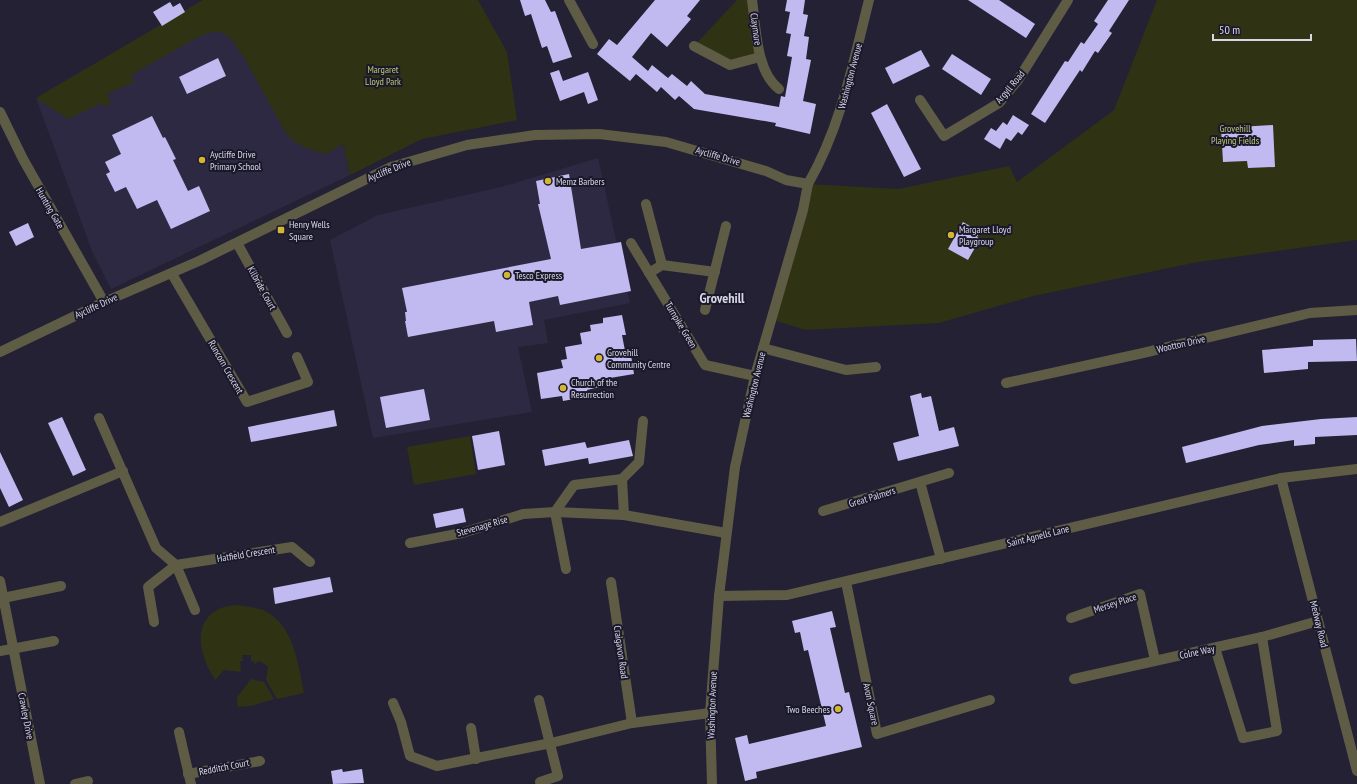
<svg xmlns="http://www.w3.org/2000/svg" width="1357" height="784" viewBox="0 0 1357 784" font-family="'PT Sans Narrow',sans-serif">
<style>
.built{fill:#2d2942}
.green{fill:#2f3213}
.building{fill:#c0baf0}
.lines{fill:none;stroke-linecap:round;stroke-linejoin:round}
.minor{stroke:#5f5c46;stroke-width:10}
.tertiary{stroke:#5f5c46;stroke-width:10}
.poi-dot{fill:#d4b635;stroke:#1a182b;stroke-width:1.5}
.labels{text-anchor:middle;dominant-baseline:central;stroke-width:4;stroke-linejoin:round;paint-order:stroke}
.street-label{font-size:10px;fill:#d9d7e5;stroke:#1a182b}
.park-label{font-size:10px;fill:#bdc775;stroke:#1a182b}
.poi-label{font-size:10px;fill:#d9d7e5;stroke:#1a182b;text-anchor:start}
.district-label{font-size:14px;font-weight:bold;fill:#d9d7e5;stroke:#1a182b}
</style>
<rect width="100%" height="100%" fill="#242135"/>
<!-- built -->
<g class="built">
<path d="M 203,0 L 343,144 L 350,175 L 111,289 L 92,251 L 36,98 Z"/>
<path d="M 598,158 L 630,303 L 544,320 L 548,343 L 518,347 L 532,412 L 373,438 L 330,240 L 378,215 L 501,187 Z"/>
</g>
<!-- green -->
<g class="green">
<path d="M 203,0 L 478,0 L 507,52 L 517,120 L 422,139 L 350,175 L 343,144 L 326,154 L 305,148 L 291,139 L 284,130 L 245,59 L 232,40 L 222,32 L 212,32 L 198,37 L 131,75 L 134,82 L 107,94 L 111,104 L 104,107 L 102,103 L 68,119 L 36,98 Z"/>
<path d="M 737,0 L 752,0 L 760,57 L 730,65 L 694,46 Z"/>
<path d="M 1157,0 L 1357,0 L 1357,240 L 1198,262 L 1033,296 L 939,323 L 806,330 L 770,319 L 808,184 L 898,189 L 1009,166 L 1017,182 L 1114,110 Z"/>
<path d="M 470,436 L 476,474 L 414,485 L 407,447 Z"/>
<path d="M 239,605 C 246,607 255,607 263,610 C 294,624 298,664 304,693 L 277,699 L 266,680 L 268,667 L 260,661 L 254,664 L 254,661 L 251,661 L 251,655 L 242,655 L 243,661 L 240,661 L 241,672 L 224,670 L 215,680 C 211,673 206,665 204,657 C 194,629 207,605 239,605 Z"/>
<path d="M 251,679 L 264,682 L 274,699 L 251,706 L 238,707 L 237,697 Z"/>
</g>
<!-- building -->
<g class="building">
<path d="M 520,0 L 545,0 L 551,12 L 555,11 L 572,57 L 553,63 L 547,46 L 542,48 L 531,14 L 525,16 Z"/>
<path d="M 655,0 L 700,0 L 687,16 L 691,19 L 667,47 L 651,33 L 632,57 L 648,71 L 652,65 L 668,78 L 672,74 L 687,86 L 691,81 L 705,94 L 779,107 L 781,96 L 785,97 L 792,57 L 787,56 L 791,34 L 786,33 L 790,12 L 785,11 L 787,0 L 805,0 L 803,14 L 808,15 L 804,36 L 809,37 L 806,59 L 811,60 L 803,101 L 816,104 L 810,134 L 775,126 L 776,123 L 694,109 L 679,96 L 675,100 L 661,87 L 657,92 L 636,74 L 630,81 L 597,54 L 609,39 L 617,45 Z"/>
<path d="M 968,0 L 999,0 L 1035,24 L 1026,38 Z"/>
<path d="M 1108,0 L 1129,0 L 1109,31 L 1112,33 L 1098,53 L 1095,51 L 1082,72 L 1080,70 L 1045,123 L 1031,114 L 1065,61 L 1068,62 L 1081,42 L 1084,44 L 1098,24 L 1094,21 Z"/>
<path d="M 170,2 L 173,7 L 180,3 L 185,12 L 162,26 L 153,12 Z"/>
<path d="M 921,50 L 930,66 L 893,84 L 885,68 Z"/>
<path d="M 952,54 L 991,79 L 981,95 L 942,69 Z"/>
<path d="M 218,58 L 226,76 L 187,94 L 179,77 Z"/>
<path d="M 559,70 L 563,81 L 588,72 L 598,100 L 588,104 L 584,92 L 560,101 L 550,73 Z"/>
<path d="M 887,104 L 921,169 L 904,177 L 871,113 Z"/>
<path d="M 1013,115 L 1029,125 L 1022,135 L 1018,132 L 1011,141 L 1006,138 L 1000,149 L 984,139 L 991,128 L 996,131 L 1003,122 L 1007,125 Z"/>
<path d="M 152,116 L 163,138 L 165,137 L 176,159 L 173,160 L 188,191 L 199,186 L 210,211 L 171,229 L 157,200 L 137,209 L 126,187 L 115,192 L 106,174 L 110,172 L 105,162 L 121,154 L 112,135 Z"/>
<path d="M 1273,125 L 1275,167 L 1248,168 L 1247,161 L 1223,162 L 1221,128 Z"/>
<path d="M 569,174 L 581,249 L 621,242 L 631,291 L 560,305 L 558,296 L 529,302 L 533,325 L 496,332 L 494,321 L 408,337 L 405,321 L 406,321 L 405,312 L 407,312 L 402,288 L 551,259 L 538,204 L 540,204 L 536,181 Z"/>
<path d="M 963,222 L 980,232 L 977,237 L 980,239 L 968,260 L 948,249 Z"/>
<path d="M 28,223 L 34,237 L 16,246 L 9,232 Z"/>
<path d="M 622,315 L 626,335 L 622,335 L 626,356 L 631,355 L 634,374 L 598,380 L 599,387 L 587,390 L 588,394 L 574,397 L 574,399 L 563,401 L 562,396 L 541,399 L 537,373 L 563,368 L 561,360 L 567,359 L 565,347 L 582,344 L 580,333 L 591,331 L 590,325 L 603,323 L 603,318 Z"/>
<path d="M 1356,339 L 1357,361 L 1308,362 L 1308,369 L 1264,373 L 1262,350 L 1313,346 L 1313,340 Z"/>
<path d="M 424,389 L 430,420 L 386,428 L 380,397 Z"/>
<path d="M 921,393 L 922,398 L 931,396 L 939,431 L 954,427 L 959,446 L 898,461 L 893,443 L 919,436 L 910,396 Z"/>
<path d="M 334,410 L 337,426 L 251,442 L 248,427 Z"/>
<path d="M 62,417 L 86,470 L 73,476 L 48,423 Z"/>
<path d="M 1357,417 L 1357,435 L 1315,437 L 1315,444 L 1294,446 L 1294,440 L 1259,445 L 1186,463 L 1182,447 L 1262,426 L 1321,419 Z"/>
<path d="M 499,431 L 505,465 L 478,470 L 472,436 Z"/>
<path d="M 629,440 L 633,456 L 589,464 L 588,458 L 545,466 L 542,450 L 585,442 L 587,448 Z"/>
<path d="M 0,452 L 23,500 L 9,507 L 0,488 Z"/>
<path d="M 463,508 L 466,522 L 436,528 L 433,514 Z"/>
<path d="M 330,577 L 333,592 L 275,604 L 273,588 Z"/>
<path d="M 832,611 L 836,627 L 830,628 L 845,693 L 849,692 L 862,747 L 756,772 L 757,778 L 745,781 L 735,738 L 747,735 L 749,744 L 826,726 L 808,650 L 804,651 L 800,632 L 795,633 L 792,621 Z"/>
<path d="M 342,769 L 343,772 L 362,769 L 364,783 L 333,784 L 331,771 Z"/>
</g>
<g class="lines">
<!-- minor -->
<g class="minor">
<path d="M 569,0 L 593,44"/>
<path d="M 752,0 C 756,27 756,72 779,89"/>
<path d="M 694,46 L 730,65 L 760,57"/>
<path d="M 920,100 L 944,136 L 999,103 L 1018,80 L 1068,0"/>
<path d="M 0,112 L 23,159 L 104,302"/>
<path d="M 808,184 C 841,127 853,63 869,0"/>
<path d="M 646,204 L 662,265"/>
<path d="M 237,243 L 287,333"/>
<path d="M 631,243 L 705,365 L 755,376"/>
<path d="M 649,273 L 662,265 L 715,272"/>
<path d="M 172,274 L 247,402 L 308,382 L 297,357"/>
<path d="M 705,310 L 726,226"/>
<path d="M 763,348 L 846,370 L 876,367"/>
<path d="M 1006,383 L 1143,353 L 1310,313 L 1357,310"/>
<path d="M 99,418 L 156,548 L 176,565 L 292,547 L 310,562"/>
<path d="M 1281,478 L 1357,771"/>
<path d="M 622,479 L 639,462 L 643,421"/>
<path d="M 920,482 L 941,559"/>
<path d="M 823,511 L 949,473"/>
<path d="M 0,522 L 123,471"/>
<path d="M 410,543 L 462,533 L 523,514 L 555,512 L 624,515 L 726,533"/>
<path d="M 566,569 L 555,512 L 574,485 L 622,479 L 624,515"/>
<path d="M 0,581 L 40,784"/>
<path d="M 611,582 L 632,723"/>
<path d="M 846,582 L 877,734 L 990,700"/>
<path d="M 3,598 L 61,586"/>
<path d="M 1071,618 L 1140,594 L 1155,660"/>
<path d="M 154,622 L 148,587 L 176,565 L 195,610"/>
<path d="M 1215,648 L 1243,738 L 1277,731 L 1262,637"/>
<path d="M 0,651 L 54,641"/>
<path d="M 1074,679 L 1262,637 L 1318,621"/>
<path d="M 539,700 L 558,776 L 540,782"/>
<path d="M 393,703 L 401,722 L 410,756 L 437,766 L 551,743 L 632,723 L 710,713"/>
<path d="M 471,728 L 476,759"/>
<path d="M 179,732 L 191,784"/>
<path d="M 188,774 L 260,761"/>
<path d="M 75,784 L 88,781"/>
</g>
<!-- tertiary -->
<g class="tertiary">
<path d="M 0,352 L 104,302 L 199,261 L 391,167 L 467,145 L 535,135 L 599,134 L 666,142 L 766,171 L 786,180 L 808,184 L 803,210 L 755,376 L 735,467 L 719,596 L 710,713 L 712,784"/>
<path d="M 719,596 L 787,595 L 1281,478 L 1357,469"/>
</g>
</g>
<!-- markers -->
<g class="poi-dot">
<circle cx="202" cy="160" r="4"/>
<circle cx="548" cy="181" r="4"/>
<rect x="277" y="226" width="8" height="8" rx="2"/>
<circle cx="951" cy="235" r="4"/>
<circle cx="507" cy="275" r="4"/>
<circle cx="599" cy="358" r="4"/>
<circle cx="563" cy="388" r="4"/>
<circle cx="838" cy="709" r="4"/>
</g>
<g class="labels">
<!-- street labels -->
<g class="street-label">
<text transform="translate(756 29) rotate(82)">Claymore</text>
<text transform="translate(850 76) rotate(-75)">Washington Avenue</text>
<text transform="translate(1010 87) rotate(-50)">Argyll Road</text>
<text transform="translate(718 156) rotate(16)">Aycliffe Drive</text>
<text transform="translate(389 170) rotate(-22)">Aycliffe Drive</text>
<text transform="translate(50 208) rotate(60)">Hunting Gate</text>
<text transform="translate(262 288) rotate(61)">Kilbride Court</text>
<text transform="translate(96 306) rotate(-25)">Aycliffe Drive</text>
<text transform="translate(681 325) rotate(59)">Turnpike Green</text>
<text transform="translate(1181 344) rotate(-13)">Wootton Drive</text>
<text transform="translate(226 367) rotate(60)">Runcorn Crescent</text>
<text transform="translate(754 385) rotate(-76)">Washington Avenue</text>
<text transform="translate(872 497) rotate(-17)">Great Palmers</text>
<text transform="translate(482 526) rotate(-16)">Stevenage Rise</text>
<text transform="translate(1038 536) rotate(-14)">Saint Agnells Lane</text>
<text transform="translate(246 554) rotate(-9)">Hatfield Crescent</text>
<text transform="translate(1115 603) rotate(-18)">Mersey Place</text>
<text transform="translate(1319 624) rotate(76)">Medway Road</text>
<text transform="translate(621 652) rotate(82)">Craigavon Road</text>
<text transform="translate(1197 652) rotate(-12)">Colne Way</text>
<text transform="translate(871 704) rotate(78)">Avon Square</text>
<text transform="translate(712 705) rotate(-88)">Washington Avenue</text>
<text transform="translate(26 716) rotate(79)">Crawley Drive</text>
<text transform="translate(224 767) rotate(-11)">Redditch Court</text>
</g>
<!-- park labels -->
<g class="park-label">
<text x="383" y="69">Margaret<tspan x="383" dy="12">Lloyd Park</tspan></text>
<text x="1235" y="128">Grovehill<tspan x="1235" dy="12">Playing Fields</tspan></text>
</g>
<!-- poi labels -->
<g class="poi-label">
<text x="210" y="154">Aycliffe Drive<tspan x="210" dy="12">Primary School</tspan></text>
<text x="556" y="181">Memz Barbers</text>
<text x="289" y="224">Henry Wells<tspan x="289" dy="12">Square</tspan></text>
<text x="959" y="229">Margaret Lloyd<tspan x="959" dy="12">Playgroup</tspan></text>
<text x="515" y="275">Tesco Express</text>
<text x="607" y="352">Grovehill<tspan x="607" dy="12">Community Centre</tspan></text>
<text x="571" y="382">Church of the<tspan x="571" dy="12">Resurrection</tspan></text>
<text x="830" y="709" text-anchor="end">Two Beeches</text>
</g>
<!-- district labels -->
<g class="district-label">
<text x="722" y="298">Grovehill</text>
</g>
</g>
<!-- scale -->
<path d="M1213 34v6h98v-6" fill="none" stroke="#d9d7e5" stroke-width="2"/>
<text x="1219" y="34" font-size="12" fill="#d9d7e5" stroke="#1a182b" stroke-width="3" paint-order="stroke">50 m</text>
</svg>
